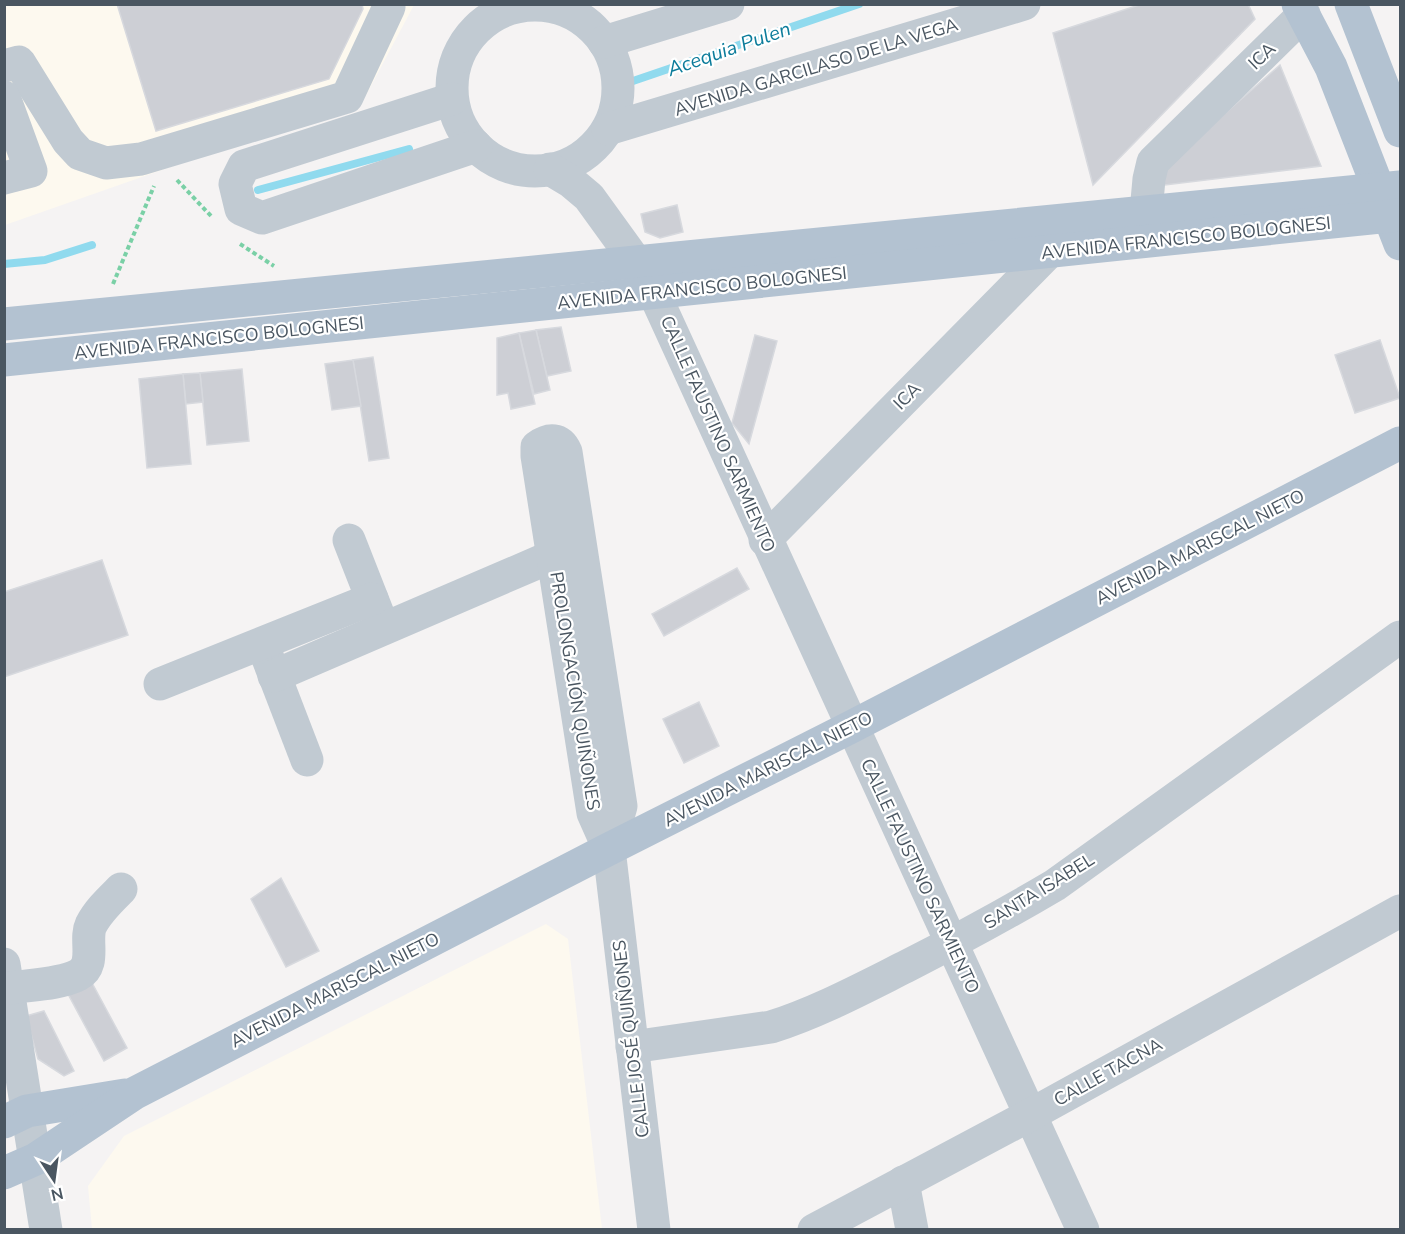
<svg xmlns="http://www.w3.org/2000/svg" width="1405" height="1234" viewBox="0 0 1405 1234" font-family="'Nunito Sans',sans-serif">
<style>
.commercial{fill:#fdf9ef}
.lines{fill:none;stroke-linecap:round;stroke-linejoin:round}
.stream{stroke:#90daee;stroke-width:8}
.building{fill:#cdcfd5;stroke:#d7d9de;stroke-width:1.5}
.path{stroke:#7ad0a6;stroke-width:4;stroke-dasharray:4.5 3;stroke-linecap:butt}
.minor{stroke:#c1cad2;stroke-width:33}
.major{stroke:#b3c2d1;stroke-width:33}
.labels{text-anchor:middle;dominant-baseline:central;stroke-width:4.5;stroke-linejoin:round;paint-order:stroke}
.street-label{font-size:18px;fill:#4a5661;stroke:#fff}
.water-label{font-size:20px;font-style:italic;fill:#0c7c9b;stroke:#fff}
</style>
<rect width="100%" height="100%" fill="#f5f3f3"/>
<!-- commercial -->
<g class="commercial">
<path d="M 4,5 L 414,5 L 364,99 L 5,225 Z"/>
<path d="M 546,924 L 568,939 L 602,1229 L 92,1229 L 88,1186 L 124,1136 Z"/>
</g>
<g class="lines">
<!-- stream -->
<g class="stream">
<path d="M 633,81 L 859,4"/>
<path d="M 258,190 L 409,149"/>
<path d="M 4,264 L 45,260 L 92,245"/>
</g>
</g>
<!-- building -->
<g class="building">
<path d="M 117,4 L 362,4 L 363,9 L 329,79 L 156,131 Z"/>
<path d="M 1142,4 L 1248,4 L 1255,19 L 1093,185 L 1053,33 Z"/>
<path d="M 1280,65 L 1321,166 L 1140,188 Z"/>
<path d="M 677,205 L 683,232 L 660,238 L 645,232 L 641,214 Z"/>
<path d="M 561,327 L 571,371 L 547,376 L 536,330 Z"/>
<path d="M 536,330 L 550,390 L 534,394 L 519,333 Z"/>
<path d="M 519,333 L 535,404 L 511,409 L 508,393 L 497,395 L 497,338 Z"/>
<path d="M 755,335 L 777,341 L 749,444 L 732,423 Z"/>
<path d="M 1380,340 L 1400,398 L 1355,413 L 1335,355 Z"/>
<path d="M 373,357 L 389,458 L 369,461 L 353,360 Z"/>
<path d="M 353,360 L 361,406 L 332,410 L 325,364 Z"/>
<path d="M 242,369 L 249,441 L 207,445 L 200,373 Z"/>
<path d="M 200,373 L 203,402 L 186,404 L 183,374 Z"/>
<path d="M 183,374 L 191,464 L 147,468 L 139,379 Z"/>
<path d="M 102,560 L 128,635 L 4,677 L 4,592 Z"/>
<path d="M 737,568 L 749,589 L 664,636 L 652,614 Z"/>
<path d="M 699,702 L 719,746 L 684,763 L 663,719 Z"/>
<path d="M 281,878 L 319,951 L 286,967 L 251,899 Z"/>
<path d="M 91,981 L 127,1048 L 104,1061 L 68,994 Z"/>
<path d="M 44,1011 L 74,1071 L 64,1076 L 38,1059 L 26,1016 Z"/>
</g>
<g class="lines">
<!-- path -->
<g class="path">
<path d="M 177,180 L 211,216"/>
<path d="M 240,244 L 274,266"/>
<path d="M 113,284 L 154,186"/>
</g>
<!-- minor -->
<g class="minor">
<circle cx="535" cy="88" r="83"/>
<path d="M 604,42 L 728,4"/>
<path d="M 4,66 L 19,62 L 68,141 L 80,154 L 106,163 L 141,159 L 347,97 L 389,7 L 388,4"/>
<path d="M 4,97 L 31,171 L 4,178"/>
<path d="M 452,99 L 244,166 L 235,184 L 241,209 L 262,218 L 476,146"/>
<path d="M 608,129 L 1024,4"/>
<path d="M 550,169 L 570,181 L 589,197 L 636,262 L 654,293 L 1083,1230"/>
<path d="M 1146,212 L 1149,179 L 1153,162 L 1304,14"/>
<path d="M 349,540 L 380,619"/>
<path d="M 765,540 L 1049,252"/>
<path d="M 267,656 L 307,760"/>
<path d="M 274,676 L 553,556"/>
<path d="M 160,684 L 372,599"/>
<path d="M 609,849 L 621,806 L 566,452 C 560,438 549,438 537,447 L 537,456 L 593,813 L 609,849 L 654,1230"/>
<path d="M 4,964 L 46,1230"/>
<path d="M 10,988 C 29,985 61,984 78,975 C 97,965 84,940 91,925 C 98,911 110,900 121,889"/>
<path d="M 632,1047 L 771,1027 C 818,1012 861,989 905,967 C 956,941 1006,914 1055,885 L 1400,637"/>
<path d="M 903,1182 L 912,1230"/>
<path d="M 814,1230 L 1030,1115 L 1400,911"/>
</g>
<!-- major -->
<g class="major">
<path d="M 1298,4 L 1331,67 L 1400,244"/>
<path d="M 1351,4 L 1400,131"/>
<path d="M 4,324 L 1400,187"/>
<path d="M 4,360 L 1400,215"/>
<path d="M 4,1122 L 27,1111 L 125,1095"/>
<path d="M 4,1173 L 36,1159 L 135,1093 L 609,849 L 851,727 L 1400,443"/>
</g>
</g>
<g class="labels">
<!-- street labels -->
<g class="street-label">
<text transform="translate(1262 56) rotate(-44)">ICA</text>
<text transform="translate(816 67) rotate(-17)">AVENIDA GARCILASO DE LA VEGA</text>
<text transform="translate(1186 238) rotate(-6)">AVENIDA FRANCISCO BOLOGNESI</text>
<text transform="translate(702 288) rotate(-6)">AVENIDA FRANCISCO BOLOGNESI</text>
<text transform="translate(219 338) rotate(-6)">AVENIDA FRANCISCO BOLOGNESI</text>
<text transform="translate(907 396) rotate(-45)">ICA</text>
<text transform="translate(718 434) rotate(66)">CALLE FAUSTINO SARMIENTO</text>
<text transform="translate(1200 547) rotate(-27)">AVENIDA MARISCAL NIETO</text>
<text transform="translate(575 691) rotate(81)">PROLONGACIÓN QUIÑONES</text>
<text transform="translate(768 769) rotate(-27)">AVENIDA MARISCAL NIETO</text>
<text transform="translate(920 876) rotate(65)">CALLE FAUSTINO SARMIENTO</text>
<text transform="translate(1039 891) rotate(-32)">SANTA ISABEL</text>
<text transform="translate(335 990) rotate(-27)">AVENIDA MARISCAL NIETO</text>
<text transform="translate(631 1039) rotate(-97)">CALLE JOSÉ QUIÑONES</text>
<text transform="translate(1108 1072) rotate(-29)">CALLE TACNA</text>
</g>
<!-- water labels -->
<g class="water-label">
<text transform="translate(729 49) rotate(-19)">Acequia Pulen</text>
</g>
</g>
<!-- border -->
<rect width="1405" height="1234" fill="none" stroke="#4a5661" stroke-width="12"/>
<!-- north arrow -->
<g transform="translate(54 1180) rotate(167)" stroke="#ffffff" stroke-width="4.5" paint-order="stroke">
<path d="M0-4.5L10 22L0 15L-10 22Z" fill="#4a5661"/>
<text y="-9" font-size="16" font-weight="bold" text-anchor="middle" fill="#4a5661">N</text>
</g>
</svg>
